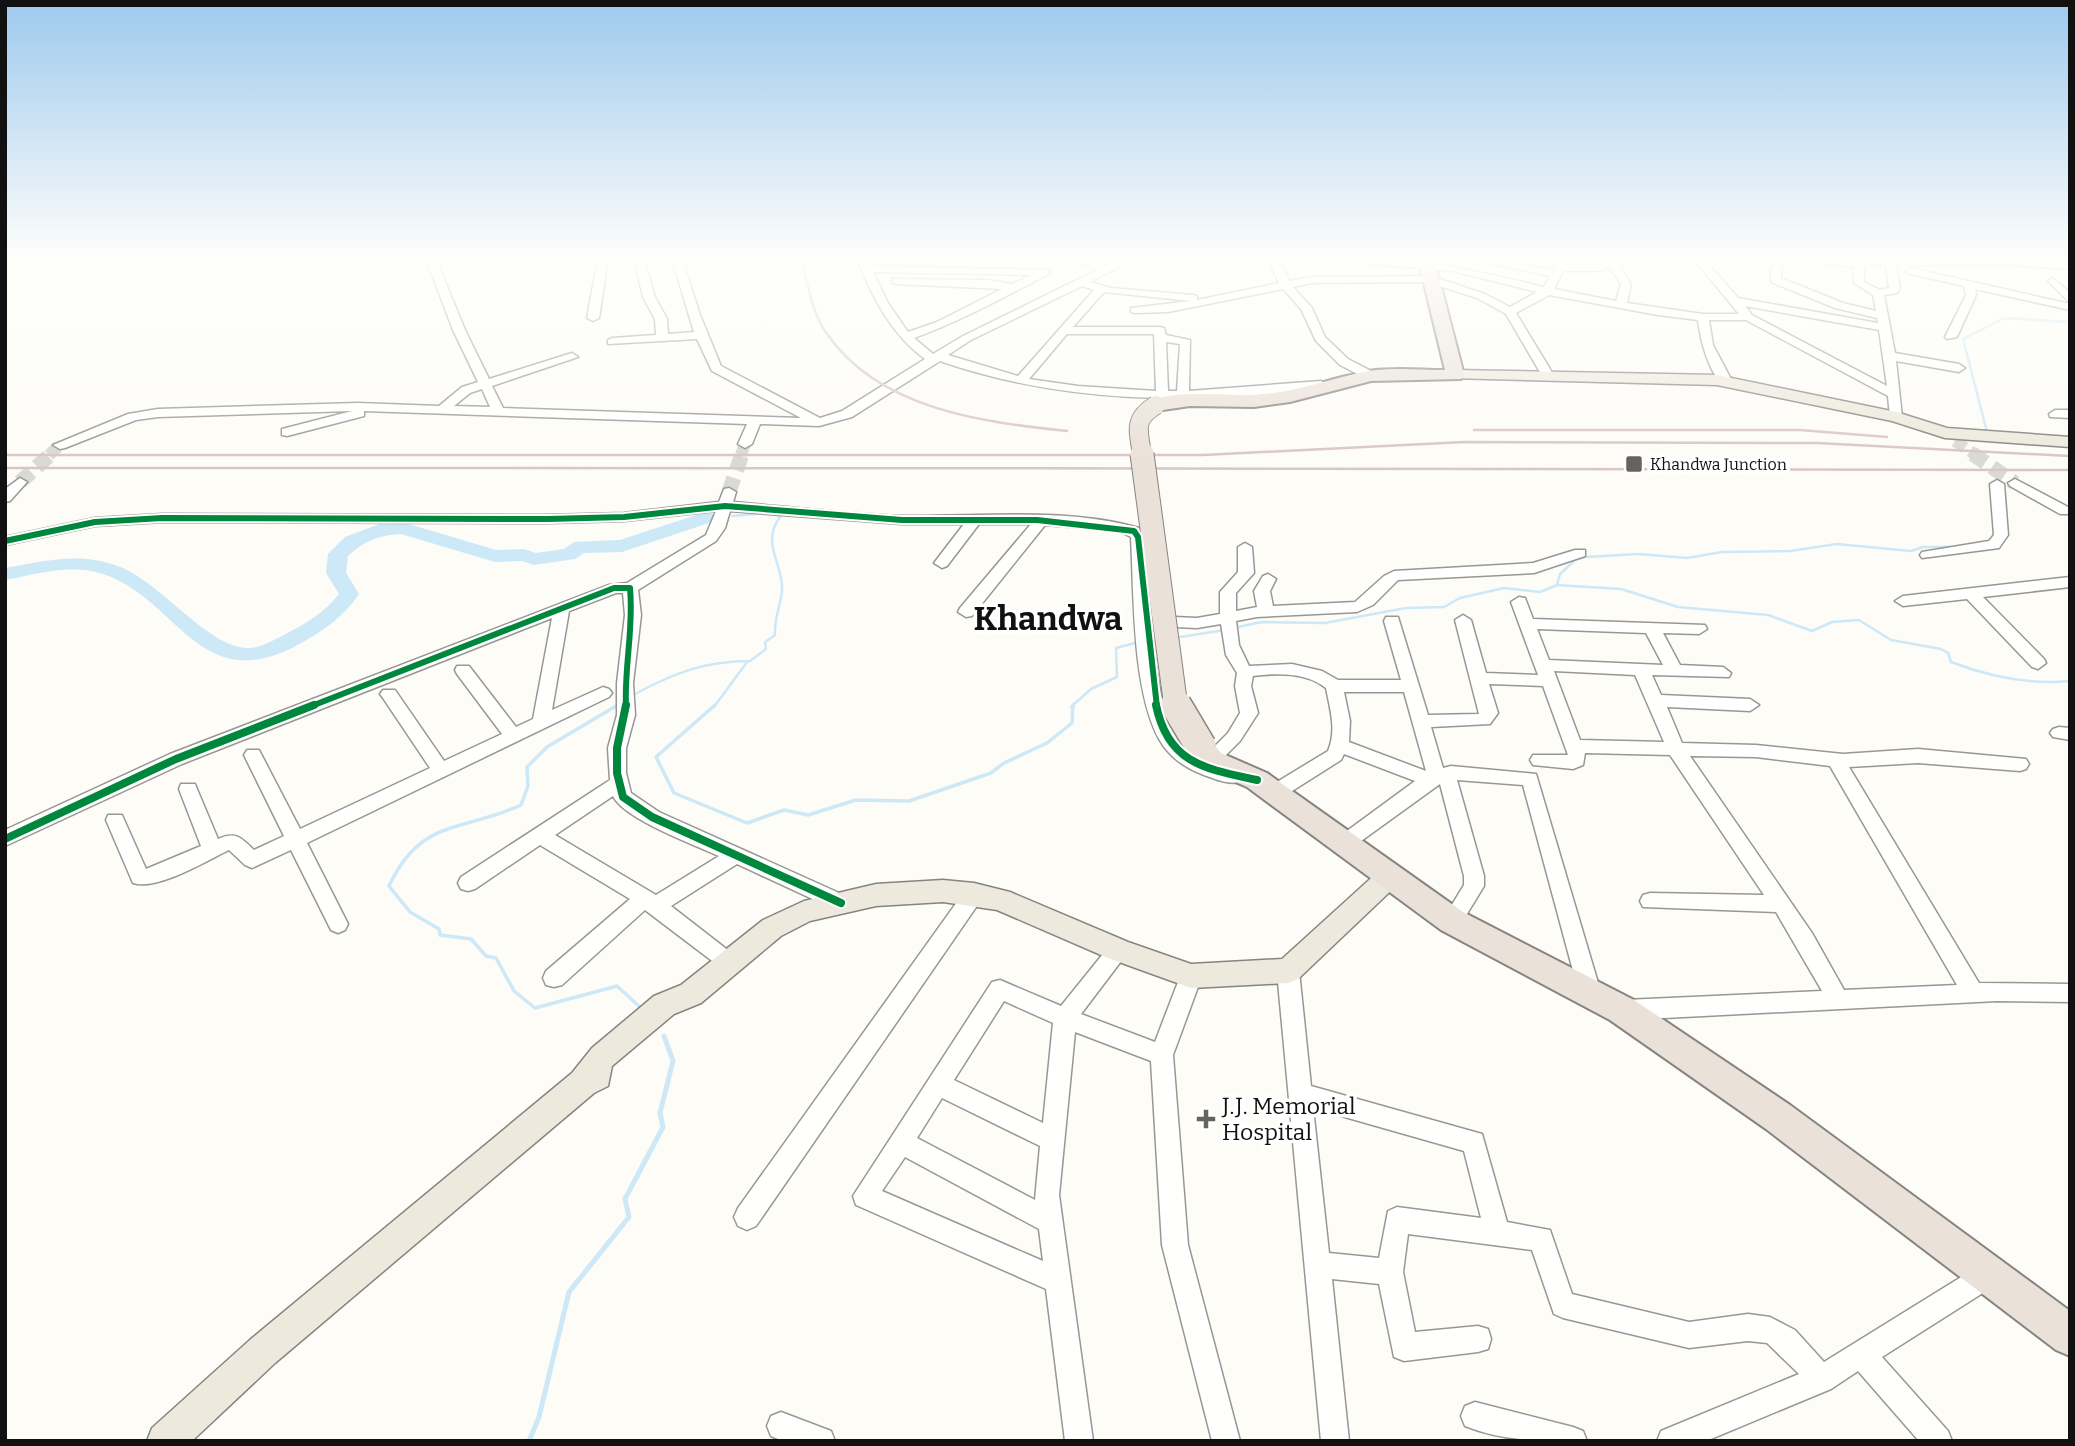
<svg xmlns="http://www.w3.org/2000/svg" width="2075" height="1446" viewBox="0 0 2075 1446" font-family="Bitter,serif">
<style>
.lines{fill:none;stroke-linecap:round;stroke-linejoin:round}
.stream-far2{stroke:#cde8f7;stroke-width:2.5}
.stream-far1{stroke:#cde8f7;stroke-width:3.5}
.stream{stroke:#cde8f7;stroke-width:5}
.river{fill:#cde8f7;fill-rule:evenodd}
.minor-tunnel-far1{stroke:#dad9d4;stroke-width:12;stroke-dasharray:12 6;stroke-linecap:butt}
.minor-tunnel{stroke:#dad9d4;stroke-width:15;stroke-dasharray:15 8;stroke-linecap:butt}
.minor-casing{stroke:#979795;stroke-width:3}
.major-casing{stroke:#858482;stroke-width:3}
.highway-casing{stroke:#858482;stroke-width:4}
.minor{fill:#fffffe;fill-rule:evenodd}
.major{fill:#ede9dc;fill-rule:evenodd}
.highway{fill:#eae1d8;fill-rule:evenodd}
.rail{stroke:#d9c6c7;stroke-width:2.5}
.highway-bridge-far2-casing{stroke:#858482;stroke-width:20;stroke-linecap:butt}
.highway-bridge-far1-casing{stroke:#858482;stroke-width:25;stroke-linecap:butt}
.highway-bridge-casing{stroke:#858482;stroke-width:33;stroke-linecap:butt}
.highway-bridge-far2{stroke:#eae1d8;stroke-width:18}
.highway-bridge-far1{stroke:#eae1d8;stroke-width:23}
.highway-bridge{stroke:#eae1d8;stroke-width:30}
.cycleway-far1-casing{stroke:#fff;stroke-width:10}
.cycleway-casing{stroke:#fff;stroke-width:12}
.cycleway-far1{stroke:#00873e;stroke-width:6}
.cycleway{stroke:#00873e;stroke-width:8}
.poi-dot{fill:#646362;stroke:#fff;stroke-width:2.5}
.labels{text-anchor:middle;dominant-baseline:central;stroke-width:7;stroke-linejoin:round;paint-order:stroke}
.far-poi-label{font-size:16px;fill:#111;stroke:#fff;text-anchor:start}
.near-poi-label{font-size:23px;fill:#111;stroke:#fff;text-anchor:start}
.town-label{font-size:33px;font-weight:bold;fill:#111;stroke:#fff}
</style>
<rect width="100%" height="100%" fill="#fdfcf7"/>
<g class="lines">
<!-- stream-far2 -->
<g class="stream-far2">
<path d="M 1987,432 L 1963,339 L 2004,318 L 2070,322"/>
<path d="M 732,516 L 767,513"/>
<path d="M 1557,585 L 1560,574 L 1575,560 L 1585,557 L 1639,554 L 1687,558 L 1722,552 L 1790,551 L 1837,544 L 1911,551 L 1923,547 L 1955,547"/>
<path d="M 1233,628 L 1262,622 L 1325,623 L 1406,608 L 1444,607 L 1460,598 L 1504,588 L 1540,592 L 1557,585 L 1621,589 L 1678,607 L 1768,615 L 1812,631 L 1832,622 L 1859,620 L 1891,640 L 1941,649 L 1948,653 L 1951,662 C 1990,677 2028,685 2070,681"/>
<path d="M 1174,638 L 1225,630"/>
<path d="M 635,694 C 674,673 705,661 750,661 L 766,649 L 765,642 L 775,635 C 774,619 780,607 782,591 C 784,564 760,544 780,517 L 775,514"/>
<path d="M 714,707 L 747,662"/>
<path d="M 1071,707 L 1091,689 L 1117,677 L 1116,648 L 1139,642"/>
</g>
<!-- stream-far1 -->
<g class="stream-far1">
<path d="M 715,705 L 656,757 L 674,793 L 747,823 L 784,810 L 808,815 L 856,800 L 909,801 L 991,773 L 1004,763 L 1047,743 L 1072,723 L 1073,705"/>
<path d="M 616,706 L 547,747 L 527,767 L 528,786 L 521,805 C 464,832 421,817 389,886 L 410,912 L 439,929 L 440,935 L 471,939 L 486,956 L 496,958 L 514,991 L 535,1008 L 617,986 L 642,1009"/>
</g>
<!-- stream -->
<path class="stream" d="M 529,1441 L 539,1417 L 569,1292 L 629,1217 L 625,1199 L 663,1127 L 660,1113 L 673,1061 L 664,1036"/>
<!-- river -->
<path class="river" d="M 708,511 L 717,517 L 715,521 L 622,552 L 584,553 L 575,559 L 534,565 L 522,561 L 495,562 L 401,534 C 380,535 363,541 348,556 L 346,573 L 359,594 C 342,619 320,633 294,647 C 197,696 177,596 100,573 C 70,564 35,574 5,580 L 5,568 C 42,561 79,552 115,565 C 159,579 208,649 249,648 C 261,648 273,640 284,635 C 305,624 324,613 339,594 L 326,573 L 328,554 L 345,537 L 382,523 L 402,522 L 496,550 L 524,549 L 536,553 L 564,549 L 574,542 L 620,540 Z"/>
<!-- minor-tunnel-far1 -->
<g class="minor-tunnel-far1">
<path d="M 1955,441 L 1976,455"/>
<path d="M 49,455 L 60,445"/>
<path d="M 741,455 L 745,444"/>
</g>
<!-- minor-tunnel -->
<g class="minor-tunnel">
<path d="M 1973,454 L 2015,483"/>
<path d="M 20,482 L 51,454"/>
<path d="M 729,492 L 742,454"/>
</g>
<!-- minor casing -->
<g class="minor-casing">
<g id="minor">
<path d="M 426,259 L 436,259 L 465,330 L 489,379 L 572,353 L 578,357 L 492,386 L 503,408 L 801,418 L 712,371 L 697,339 L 608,344 L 608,340 L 612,338 L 656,335 L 655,319 L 643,297 L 634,259 L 644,259 L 655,297 L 667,319 L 668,334 L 694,332 L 672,259 L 682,259 L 700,315 L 721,366 L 820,418 L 842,411 L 925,359 C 892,335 874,300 858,262 L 863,259 L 870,266 L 1049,270 L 1049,274 C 1004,297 961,321 914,338 L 933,354 L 963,336 L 1097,270 L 1071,259 L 1085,259 L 1106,266 L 1121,259 L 1134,259 L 1090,282 L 1111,288 L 1193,295 L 1197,296 L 1197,300 L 1279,283 L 1268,259 L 1278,259 L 1289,281 L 1312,277 L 1431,276 L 1485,294 L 1510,307 L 1537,292 L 1453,271 L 1350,262 L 1345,259 C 1417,257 1474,270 1544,287 L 1550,276 L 1469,259 L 1490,259 L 1553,270 L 1559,259 L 1569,259 L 1566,265 C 1591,265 1614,259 1639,259 L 1619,266 L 1631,284 L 1627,303 L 1703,314 L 1739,314 L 1694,259 L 1704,259 L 1738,298 L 1878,323 L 1877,318 L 1835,308 L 1771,282 L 1771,269 L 1779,259 L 1789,259 L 1781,269 L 1781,278 L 1843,303 L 1876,311 L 1873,295 L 1854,283 L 1854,267 L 1808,262 L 1803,259 L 2009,259 L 2070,263 L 2070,269 L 2009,265 L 1896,265 L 1900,288 L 1897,293 L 1884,295 L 1895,353 L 1959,364 L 1965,368 L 1959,372 L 1896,361 L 1902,417 L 1896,421 L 1890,417 L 1888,396 L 1746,320 L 1709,320 L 1713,345 L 1732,381 L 1726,385 C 1709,378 1700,337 1698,320 L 1658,315 L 1549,295 L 1516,313 L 1553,374 L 1547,378 L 1541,374 L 1506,314 L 1477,298 L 1427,282 L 1312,283 L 1293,287 L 1312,308 L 1325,337 L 1348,359 L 1375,373 L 1375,379 L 1367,379 L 1340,365 L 1316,341 L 1301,309 L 1283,289 L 1168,312 L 1135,313 L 1131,312 L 1131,308 L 1191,301 L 1104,292 L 1073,327 L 1160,327 L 1164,328 L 1166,335 L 1190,340 L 1189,391 L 1321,381 L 1327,385 L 1321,389 C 1191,404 1064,404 940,361 L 852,417 L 819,426 L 760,424 L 752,444 L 745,448 L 738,444 L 747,424 L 364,411 L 364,416 L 287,436 L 282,435 L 282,429 L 352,411 L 158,417 L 136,420 L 65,448 L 60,449 L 53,445 L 128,414 L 158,409 L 358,403 L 439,406 L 462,387 L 478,382 L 453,330 ZM 1864,265 L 1886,265 L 1889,288 L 1880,290 L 1864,282 ZM 1610,268 L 1621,284 L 1616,301 L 1554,289 L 1563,271 L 1598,271 ZM 873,272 L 1031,275 L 1012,284 L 988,280 L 892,279 L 892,283 L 896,284 L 1002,289 L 937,322 L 908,332 L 888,303 ZM 1082,286 L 1094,290 L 1018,376 L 948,355 L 971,340 ZM 1745,306 L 1879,330 L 1887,386 L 1752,315 ZM 1067,334 L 1154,334 L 1156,391 L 1078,386 L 1029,379 ZM 1166,342 L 1180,344 L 1177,391 L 1168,391 ZM 482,389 L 490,407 L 454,406 L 470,393 Z"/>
<path d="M 598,259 L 608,259 L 599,318 L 593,321 L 587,318 Z"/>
<path d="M 1911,268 L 2070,304 L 2070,310 L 1975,289 L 1976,295 L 1957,337 L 1947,339 L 1945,337 L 1966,295 L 1964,286 L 1907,273 L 1906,271 Z"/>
<path d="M 2053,278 L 2070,293 L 2070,303 L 2048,281 Z"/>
<path d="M 2055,410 L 2070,410 L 2070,418 L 2050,417 L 2049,414 Z"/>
<path d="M 20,478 L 27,482 L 10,501 L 5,502 L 5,489 Z"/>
<path d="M 2015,479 L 2070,508 L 2070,514 L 2060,514 L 2010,486 L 2008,483 Z"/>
<path d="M 1997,480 L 2004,484 L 2008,535 L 1999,548 L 1922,558 L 1920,555 L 1922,552 L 1989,541 L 1994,535 L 1990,484 Z"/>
<path d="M 729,488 L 736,492 L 733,502 C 790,507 847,514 904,516 C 980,517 1066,507 1139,528 L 1145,537 L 1151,616 L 1197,618 L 1220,614 L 1220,592 L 1238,572 L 1238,547 L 1245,543 L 1252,547 L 1254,573 L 1236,593 L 1236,611 L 1257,607 L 1254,591 L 1263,576 L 1268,574 L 1276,579 L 1270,591 L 1273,606 L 1355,602 L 1384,576 L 1394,571 L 1533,563 L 1575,550 L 1585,550 L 1585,556 L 1534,573 L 1398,580 L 1373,605 L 1357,612 L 1257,617 L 1236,621 L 1239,645 L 1249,666 L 1292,664 L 1322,671 L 1338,680 L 1401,680 L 1384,621 L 1386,617 L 1398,617 L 1428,715 L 1479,714 L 1455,620 L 1463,615 L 1471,620 L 1486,673 L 1538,675 L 1511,602 L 1519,597 L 1525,598 L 1533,619 L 1705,625 L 1707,629 L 1699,634 L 1663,633 L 1680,665 L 1723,667 L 1731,673 L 1729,677 L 1652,675 L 1661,695 L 1750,699 L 1759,705 L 1750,711 L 1667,707 L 1682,743 L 1756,745 L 1843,754 L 1918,749 L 2026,759 L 2029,764 L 2026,769 L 2020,771 L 1918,763 L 1849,767 L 1979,983 L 2070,984 L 2070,1002 L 1997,1001 L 1625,1020 L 1617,1017 L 1614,1010 L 1617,1003 L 1625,1000 L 1822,991 L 1776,912 L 1643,907 L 1640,901 L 1643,895 L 1650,893 L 1764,895 L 1670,755 L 1585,753 L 1583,765 L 1573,769 L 1533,765 L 1530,760 L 1533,755 L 1568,755 L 1543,686 L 1489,684 L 1498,713 L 1490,724 L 1431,727 L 1443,768 L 1451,766 L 1536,774 L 1601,993 L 1598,1000 L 1590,1002 L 1582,1000 L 1579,993 L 1523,785 L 1457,780 L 1484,876 L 1484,886 L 1459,927 L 1452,930 L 1445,927 L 1442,921 L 1464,885 L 1464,876 L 1440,784 L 1350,849 L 1343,852 L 1336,849 L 1333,844 L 1336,839 L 1415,781 L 1344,754 L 1341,760 L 1281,798 L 1267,798 L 1265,793 L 1267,788 L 1328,751 C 1337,730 1330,709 1326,688 C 1306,672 1277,673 1253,676 L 1251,686 L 1258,713 L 1240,741 L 1216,765 L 1240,772 L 1243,777 L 1240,782 C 1229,785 1215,779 1204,775 C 1185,768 1169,757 1159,739 C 1132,689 1134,594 1131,537 L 1119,531 L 1045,525 L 972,616 L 966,617 L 958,612 L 960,608 L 1031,524 L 979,524 L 947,566 L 942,568 L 934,563 L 964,524 L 902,524 L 730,511 L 725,528 L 716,541 L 638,590 L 641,615 L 633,683 L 635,715 L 626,748 L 626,773 L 631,793 L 659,812 L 848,897 L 851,903 L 848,909 L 841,911 L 834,909 L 737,864 L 671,906 L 738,958 L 742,964 L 738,970 L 731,973 L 724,970 L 645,910 L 562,985 L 554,987 L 546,985 L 543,978 L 546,971 L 630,899 L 540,845 L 475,889 L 468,891 L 461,889 L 458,883 L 461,877 L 610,780 L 608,748 L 617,715 L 617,683 L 625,615 L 623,593 L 616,593 L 569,611 L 552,710 L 603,687 L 609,689 L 612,693 L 609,697 L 307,843 L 348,924 L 345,930 L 338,933 L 331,930 L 291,850 L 252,868 L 245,865 L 229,850 C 206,861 157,891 133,883 L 106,820 L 108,815 L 122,815 L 146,869 L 201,846 L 179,789 L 181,784 L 195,784 L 197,789 L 218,839 C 236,831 241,838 254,850 L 284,836 L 244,755 L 247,750 L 259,750 L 300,829 L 430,768 L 383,698 L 380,694 L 383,690 L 395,690 L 444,761 L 502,734 L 457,674 L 455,670 L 457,666 L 469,666 L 516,727 L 533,719 L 552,618 L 182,764 L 5,846 L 5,830 L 170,754 L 609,585 L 627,583 L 706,535 L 716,511 L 624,521 L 548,523 L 162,522 L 95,526 L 5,545 L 5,537 L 95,518 L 162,514 L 548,515 L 624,513 L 719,502 L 724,489 ZM 1221,624 L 1226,655 L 1237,673 L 1235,686 L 1240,713 L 1228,733 L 1202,759 C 1158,732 1157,673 1152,626 L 1197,628 ZM 1537,629 L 1646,633 L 1663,665 L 1549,660 ZM 1554,671 L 1635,675 L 1664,742 L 1580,740 ZM 1344,692 L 1404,692 L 1426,771 L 1349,742 L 1350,721 ZM 1690,756 L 1756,757 L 1830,766 L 1957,985 L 1844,990 L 1812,933 ZM 613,796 C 624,819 695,845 719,856 L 656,895 L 555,835 Z"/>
<path d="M 2070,577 L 2070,587 L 1983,597 L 2044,659 L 2046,663 L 2038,669 L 2032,667 L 1967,599 L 1903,606 L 1895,601 L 1903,596 Z"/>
<path d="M 2059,727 L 2070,728 L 2070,740 L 2053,737 L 2050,733 L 2053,729 Z"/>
<path d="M 974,886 L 981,888 L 984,894 L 981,900 L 756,1226 L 747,1230 L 738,1226 L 734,1217 L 738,1208 L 967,888 Z"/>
<path d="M 1118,941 L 1125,944 L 1128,950 L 1125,956 L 1081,1014 L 1155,1042 L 1183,969 L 1191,967 L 1199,969 L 1202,976 L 1173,1055 L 1188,1245 L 1240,1441 L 1212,1441 L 1162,1245 L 1151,1061 L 1075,1032 L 1059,1195 L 1093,1441 L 1065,1441 L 1046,1289 L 856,1205 L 853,1196 L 992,982 L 1000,980 L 1061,1006 L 1111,944 ZM 1004,1001 L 1053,1023 L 1043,1123 L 954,1080 ZM 942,1098 L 1040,1146 L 1035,1200 L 917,1138 ZM 905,1157 L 1039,1229 L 1043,1261 L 882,1191 Z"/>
<path d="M 1288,962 L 1296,965 L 1299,971 L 1311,1086 L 1482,1134 L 1507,1222 L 1550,1230 L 1572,1294 L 1689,1322 L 1748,1314 L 1770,1317 L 1795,1330 L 1824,1362 L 1979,1266 L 1988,1262 L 1997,1266 L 2001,1275 L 1997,1284 L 1882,1357 L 1948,1431 L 1952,1441 L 1919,1441 L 1858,1371 L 1831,1389 L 1706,1441 L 1657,1441 L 1661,1431 L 1799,1374 L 1767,1343 L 1748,1341 L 1689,1348 L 1563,1318 L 1554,1314 L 1532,1250 L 1408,1234 L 1403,1272 L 1415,1332 L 1478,1326 L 1488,1329 L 1491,1339 L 1488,1349 L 1478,1352 L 1404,1361 L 1394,1357 L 1379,1284 L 1332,1279 L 1349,1441 L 1321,1441 L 1277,971 L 1280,965 ZM 1313,1108 L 1464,1151 L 1481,1218 L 1397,1207 L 1388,1211 L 1379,1258 L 1329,1253 Z"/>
<path d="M 1475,1402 L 1573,1427 L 1583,1431 L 1587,1441 C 1545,1441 1505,1442 1465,1426 L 1461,1416 L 1465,1406 Z"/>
<path d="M 781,1412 L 831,1431 L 835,1441 L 783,1441 L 771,1436 L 767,1426 L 771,1416 Z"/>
</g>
</g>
<!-- major casing -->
<g class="major-casing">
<g id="major">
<path d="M 1455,370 L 1717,375 L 1896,412 L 1947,428 L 2070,437 L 2070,447 L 1945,438 L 1892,421 L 1717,385 L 1449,378 L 1447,375 Z"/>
<path d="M 1389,867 L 1398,870 L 1402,877 L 1398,884 L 1298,979 L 1288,983 L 1191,988 L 1108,958 L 997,910 L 943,902 L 876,906 L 810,921 L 781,936 L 701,1003 L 674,1014 L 612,1066 L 608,1086 L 594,1093 L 275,1363 L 192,1441 L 147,1441 L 152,1428 L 251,1339 L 572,1073 L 592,1048 L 654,996 L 681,985 L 763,920 L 804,901 L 876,884 L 943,880 L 974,883 L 1010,892 L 1128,942 L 1191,964 L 1282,959 L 1380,870 Z"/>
</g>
</g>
<!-- highway casing -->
<g class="highway-casing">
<g id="highway">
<path d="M 1418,259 L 1434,259 L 1464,375 L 1461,379 L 1371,381 L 1290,402 L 1254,407 L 1190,406 L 1156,411 L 1147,405 C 1160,388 1230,396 1252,395 C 1292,394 1330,378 1369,371 C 1393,367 1420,370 1445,370 Z"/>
<path d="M 1201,737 L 1210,740 L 1221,753 L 1267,773 L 1463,912 L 1634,1000 L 1790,1105 L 2070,1311 L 2070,1356 L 2056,1350 L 1766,1129 L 1610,1020 L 1441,930 L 1247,787 L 1201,767 L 1188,747 L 1192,740 Z"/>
</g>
</g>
<!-- minor -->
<use href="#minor" class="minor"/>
<!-- major -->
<use href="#major" class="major"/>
<!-- highway -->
<use href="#highway" class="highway"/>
<!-- rail -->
<g class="rail">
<path d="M 801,259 C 808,284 812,313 827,334 C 880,410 983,422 1067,431"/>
<path d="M 1474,430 L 1800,430 L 1887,437"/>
<path d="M 5,455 L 1203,455 L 1464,442 L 1817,443 L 2070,456"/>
<path d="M 5,468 C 693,469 1382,467 2070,470"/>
</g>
<!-- highway-bridge-far2 casing -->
<g class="highway-bridge-far2-casing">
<path id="highway-bridge-far2" d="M 1142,455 C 1139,430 1132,420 1156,405"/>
</g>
<!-- highway-bridge-far1 casing -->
<g class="highway-bridge-far1-casing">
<path id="highway-bridge-far1" d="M 1142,454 L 1176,707"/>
</g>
<!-- highway-bridge casing -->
<g class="highway-bridge-casing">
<path id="highway-bridge" d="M 1176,705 L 1201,747"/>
</g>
<!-- highway-bridge-far2 -->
<use href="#highway-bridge-far2" class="highway-bridge-far2"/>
<!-- highway-bridge-far1 -->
<use href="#highway-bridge-far1" class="highway-bridge-far1"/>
<!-- highway-bridge -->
<use href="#highway-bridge" class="highway-bridge"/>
<!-- cycleway-far1 casing -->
<g class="cycleway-far1-casing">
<g id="cycleway-far1">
<path d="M 5,541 L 95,522 L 162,518 L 548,519 L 624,517 L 725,506 L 902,520 L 1037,520 L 1134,531 L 1138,537 L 1157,707"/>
<path d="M 309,707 L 614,588 L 630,588 C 634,628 624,667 626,707"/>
</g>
</g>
<!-- cycleway casing -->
<g class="cycleway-casing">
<g id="cycleway">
<path d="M 626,705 L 617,748 L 617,773 L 623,797 L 652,817 L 841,903"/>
<path d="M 1156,705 C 1168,764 1206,769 1257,780"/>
<path d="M 5,839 L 176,759 L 314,705"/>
</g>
</g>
<!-- cycleway-far1 -->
<use href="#cycleway-far1" class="cycleway-far1"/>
<!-- cycleway -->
<use href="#cycleway" class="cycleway"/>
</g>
<!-- sky -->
<linearGradient id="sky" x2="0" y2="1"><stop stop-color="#9dc9ee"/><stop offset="0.56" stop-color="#fefefb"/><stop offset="1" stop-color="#fefefb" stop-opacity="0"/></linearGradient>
<rect width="2075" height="461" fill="url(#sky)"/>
<!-- markers -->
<g class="poi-dot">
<rect x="1625" y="455" width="18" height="18" rx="3.5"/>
<path d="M1202.5 1108.5h7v7h7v7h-7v7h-7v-7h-7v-7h7z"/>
</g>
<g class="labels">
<!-- far-poi labels -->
<g class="far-poi-label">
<text x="1650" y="464">Khandwa Junction</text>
</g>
<!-- near-poi labels -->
<g class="near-poi-label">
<text x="1222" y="1106">J.J. Memorial<tspan x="1222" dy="26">Hospital</tspan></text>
</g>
<!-- town labels -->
<g class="town-label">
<text x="1048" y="619">Khandwa</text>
</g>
</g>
<!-- border -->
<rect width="2075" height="1446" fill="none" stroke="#111111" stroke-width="14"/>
</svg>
